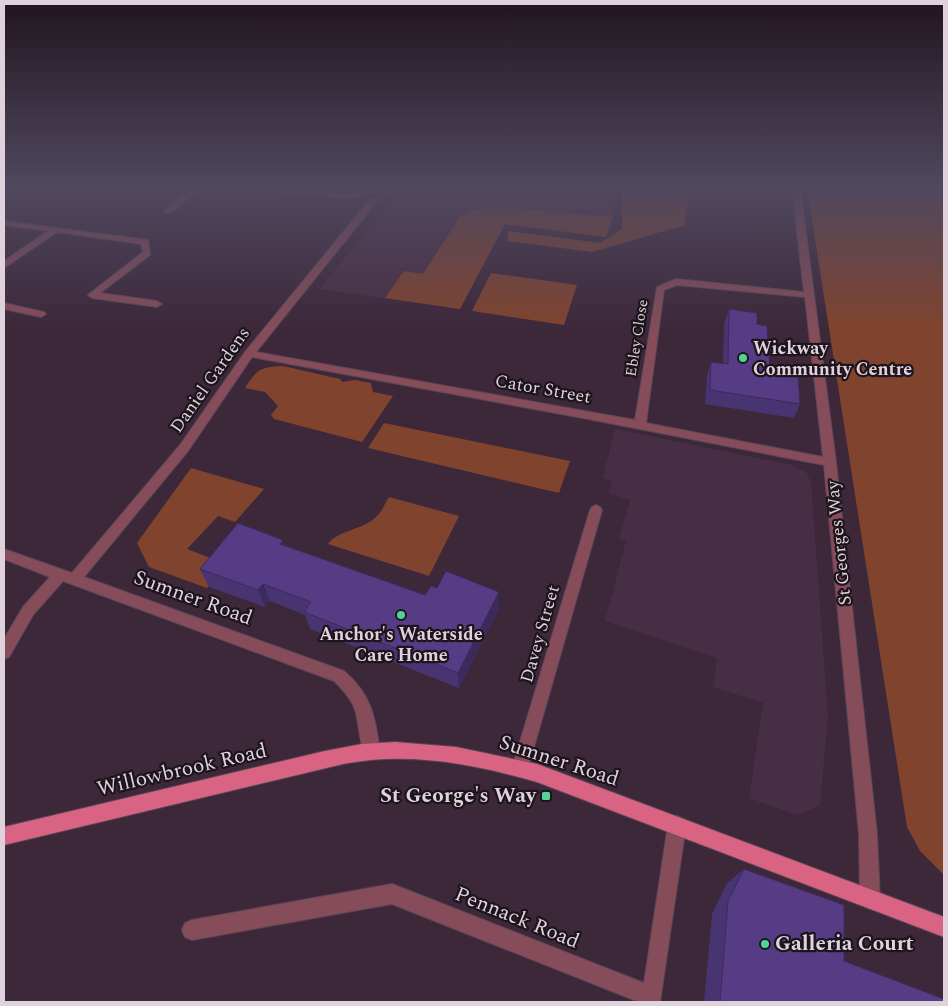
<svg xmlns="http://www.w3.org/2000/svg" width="948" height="1006" viewBox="0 0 948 1006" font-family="Spectral,serif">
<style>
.built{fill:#482e44}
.green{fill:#80432e}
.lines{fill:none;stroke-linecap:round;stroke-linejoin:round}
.minor-casing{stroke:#594757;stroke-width:2}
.major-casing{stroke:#594757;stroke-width:2}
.minor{fill:#864c59;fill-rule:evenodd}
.major{fill:#d96382;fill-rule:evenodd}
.wall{fill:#493472}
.shaded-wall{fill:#3c2a5c}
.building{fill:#553c84;stroke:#3c2a5c}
.poi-dot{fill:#51d398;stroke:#1d141c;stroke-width:2}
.labels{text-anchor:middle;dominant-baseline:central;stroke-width:4.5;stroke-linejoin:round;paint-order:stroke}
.far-street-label{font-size:15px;fill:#dfd2dd;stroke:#1d141c}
.poi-label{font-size:18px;font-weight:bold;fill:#dfd2dd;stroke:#1d141c;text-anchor:start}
.street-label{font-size:18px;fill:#dfd2dd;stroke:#1d141c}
.near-street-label{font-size:21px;fill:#dfd2dd;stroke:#1d141c}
.near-poi-label{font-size:21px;font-weight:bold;fill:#dfd2dd;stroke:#1d141c;text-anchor:end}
</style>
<rect width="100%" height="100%" fill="#3c2839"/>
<!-- built -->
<g class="built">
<path d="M 372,188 L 618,188 L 613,217 L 606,237 L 505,224 L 460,309 L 320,289 L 378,217 L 389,204 L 401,197 Z"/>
<path d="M 615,429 L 792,465 L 807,473 L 811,483 L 828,716 L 820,805 L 798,815 L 749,798 L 763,703 L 713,687 L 717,658 L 605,621 L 626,541 L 619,539 L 630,500 L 608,493 L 612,481 L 603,478 Z"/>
</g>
<!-- green -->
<g class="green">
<path d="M 622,188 L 689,188 L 685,225 L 592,252 L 508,241 L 508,231 L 600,243 L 622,229 Z"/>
<path d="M 807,188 L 944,188 L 944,875 L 920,851 L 907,827 Z"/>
<path d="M 499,207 L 613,217 L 606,237 L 505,224 L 460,309 L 385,298 L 404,271 L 423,274 L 460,217 L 474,210 Z"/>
<path d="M 491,273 L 577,285 L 564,325 L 472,311 Z"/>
<path d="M 283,366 L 340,379 L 342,382 L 355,380 L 371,383 L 373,392 L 393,396 L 362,442 L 274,419 L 271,415 L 278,406 L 265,392 L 245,388 C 257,369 260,367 283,366 Z"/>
<path d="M 384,423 L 570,461 L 559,493 L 368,448 Z"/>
<path d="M 191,468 L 264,489 L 235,522 L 218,516 L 187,549 L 226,564 L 207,588 L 149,567 L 137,543 Z"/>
<path d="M 389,497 L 459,516 L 429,576 L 328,544 C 338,530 363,530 376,517 C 382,512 385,503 389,497 Z"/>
</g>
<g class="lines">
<!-- minor casing -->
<g class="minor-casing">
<g id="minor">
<path d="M 193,188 L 201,188 L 171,213 L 165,213 L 165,209 Z"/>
<path d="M 266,188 L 290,188 L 349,195 L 358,188 L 365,188 L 360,196 L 350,199 L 269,190 Z"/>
<path d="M 792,188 L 800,188 L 836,462 L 877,834 L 880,899 L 877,906 L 870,909 L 863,906 L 860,899 L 859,834 L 824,465 L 588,419 L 252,357 L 188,451 L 84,577 L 344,671 C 372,695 375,717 380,751 L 378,757 L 372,759 L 366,757 C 352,723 367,712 334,681 L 63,581 L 33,615 L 9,657 L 4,659 L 4,639 L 23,607 L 50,577 L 4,559 L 4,549 L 72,573 L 180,445 L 245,352 L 371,198 L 378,200 L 256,352 L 635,420 L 657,287 L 676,279 L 804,292 ZM 677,285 L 805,297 L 823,457 L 646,423 L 664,290 Z"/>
<path d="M 4,221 L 148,240 L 150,255 L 100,293 L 157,301 L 162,304 L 157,307 L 92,298 L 88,295 L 143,252 L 141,244 L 57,232 L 4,268 L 4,261 L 48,231 L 4,225 Z"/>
<path d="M 4,303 L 44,312 L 46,314 L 41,317 L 4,309 Z"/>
<path d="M 596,505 L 600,507 L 602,510 L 528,768 L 526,774 L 520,776 L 514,774 L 512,768 L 590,510 L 592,507 Z"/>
<path d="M 677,816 L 683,819 L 686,825 L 660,1002 L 639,1002 L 392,904 L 192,940 L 185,937 L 182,930 L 185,923 L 192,920 L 392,884 L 644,983 L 668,825 L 671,819 Z"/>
</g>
</g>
<!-- major casing -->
<g class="major-casing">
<path id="major" d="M 395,742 L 456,747 L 537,764 L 944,917 L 944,937 L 537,782 C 474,764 409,751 343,764 L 4,845 L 4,827 L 325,751 L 362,744 Z"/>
</g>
<!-- minor -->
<use href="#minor" class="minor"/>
<!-- major -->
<use href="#major" class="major"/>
</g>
<!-- wall -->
<g class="wall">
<path d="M 729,309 L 757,324 L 770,370 L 800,404 L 794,418 L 705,404 L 707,376 L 711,362 L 723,364 L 724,323 Z"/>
<path d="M 285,546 L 425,595 L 499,609 L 459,688 L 310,629 L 305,615 L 270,601 L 265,607 L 209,587 L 200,569 Z"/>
<path d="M 744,869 L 844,961 L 944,1002 L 704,1002 L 712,914 L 727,883 Z"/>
</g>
<!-- shaded-wall -->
<g class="shaded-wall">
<path d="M 283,540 L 289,558 L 280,544 Z"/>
<path d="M 263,584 L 270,601 L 265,607 L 258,590 Z"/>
<path d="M 499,592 L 499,609 L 459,688 L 458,673 Z"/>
</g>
<!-- building -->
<g class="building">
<path d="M 729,309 L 757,313 L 757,324 L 767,326 L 770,370 L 798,374 L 800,404 L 710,390 L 711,362 L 728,364 Z"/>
<path d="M 238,523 L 283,540 L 280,544 L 425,595 L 431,586 L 437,588 L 446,571 L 499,592 L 458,673 L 304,612 L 311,602 L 263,584 L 258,590 L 200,569 Z"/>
<path d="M 744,869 L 844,905 L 844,961 L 944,999 L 944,1002 L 720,1002 L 728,901 Z"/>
</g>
<!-- sky -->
<linearGradient id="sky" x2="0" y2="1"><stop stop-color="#21161f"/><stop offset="0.57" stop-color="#50485f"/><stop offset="1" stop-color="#50485f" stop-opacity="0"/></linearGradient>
<rect width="948" height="329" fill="url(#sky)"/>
<!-- markers -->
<g class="poi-dot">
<circle cx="743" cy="358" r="5"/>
<circle cx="401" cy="615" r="5"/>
<rect x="541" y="791" width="10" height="10" rx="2.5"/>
<circle cx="765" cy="944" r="5"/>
</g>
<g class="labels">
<!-- far-street labels -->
<g class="far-street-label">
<text transform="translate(637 338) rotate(-81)">Ebley Close</text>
</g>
<!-- poi labels -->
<g class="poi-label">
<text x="753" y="348">Wickway<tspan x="753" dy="21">Community Centre</tspan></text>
<text x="401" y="634" text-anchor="middle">Anchor's Waterside<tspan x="401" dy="21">Care Home</tspan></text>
</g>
<!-- street labels -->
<g class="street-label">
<text transform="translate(210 380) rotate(-55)">Daniel Gardens</text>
<text transform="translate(543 389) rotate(10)">Cator Street</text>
<text transform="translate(839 543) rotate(-96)">St Georges Way</text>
<text transform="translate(540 634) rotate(-74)">Davey Street</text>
</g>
<!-- near-street labels -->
<g class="near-street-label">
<text transform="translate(193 598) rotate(20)">Sumner Road</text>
<text transform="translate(559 761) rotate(18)">Sumner Road</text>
<text transform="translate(182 770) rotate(-13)">Willowbrook Road</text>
<text transform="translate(517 918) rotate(22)">Pennack Road</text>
</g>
<!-- near-poi labels -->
<g class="near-poi-label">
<text x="536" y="796">St George's Way</text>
<text x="775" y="944" text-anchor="start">Galleria Court</text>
</g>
</g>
<!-- border -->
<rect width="948" height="1006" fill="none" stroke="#dfd2dd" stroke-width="10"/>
</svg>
